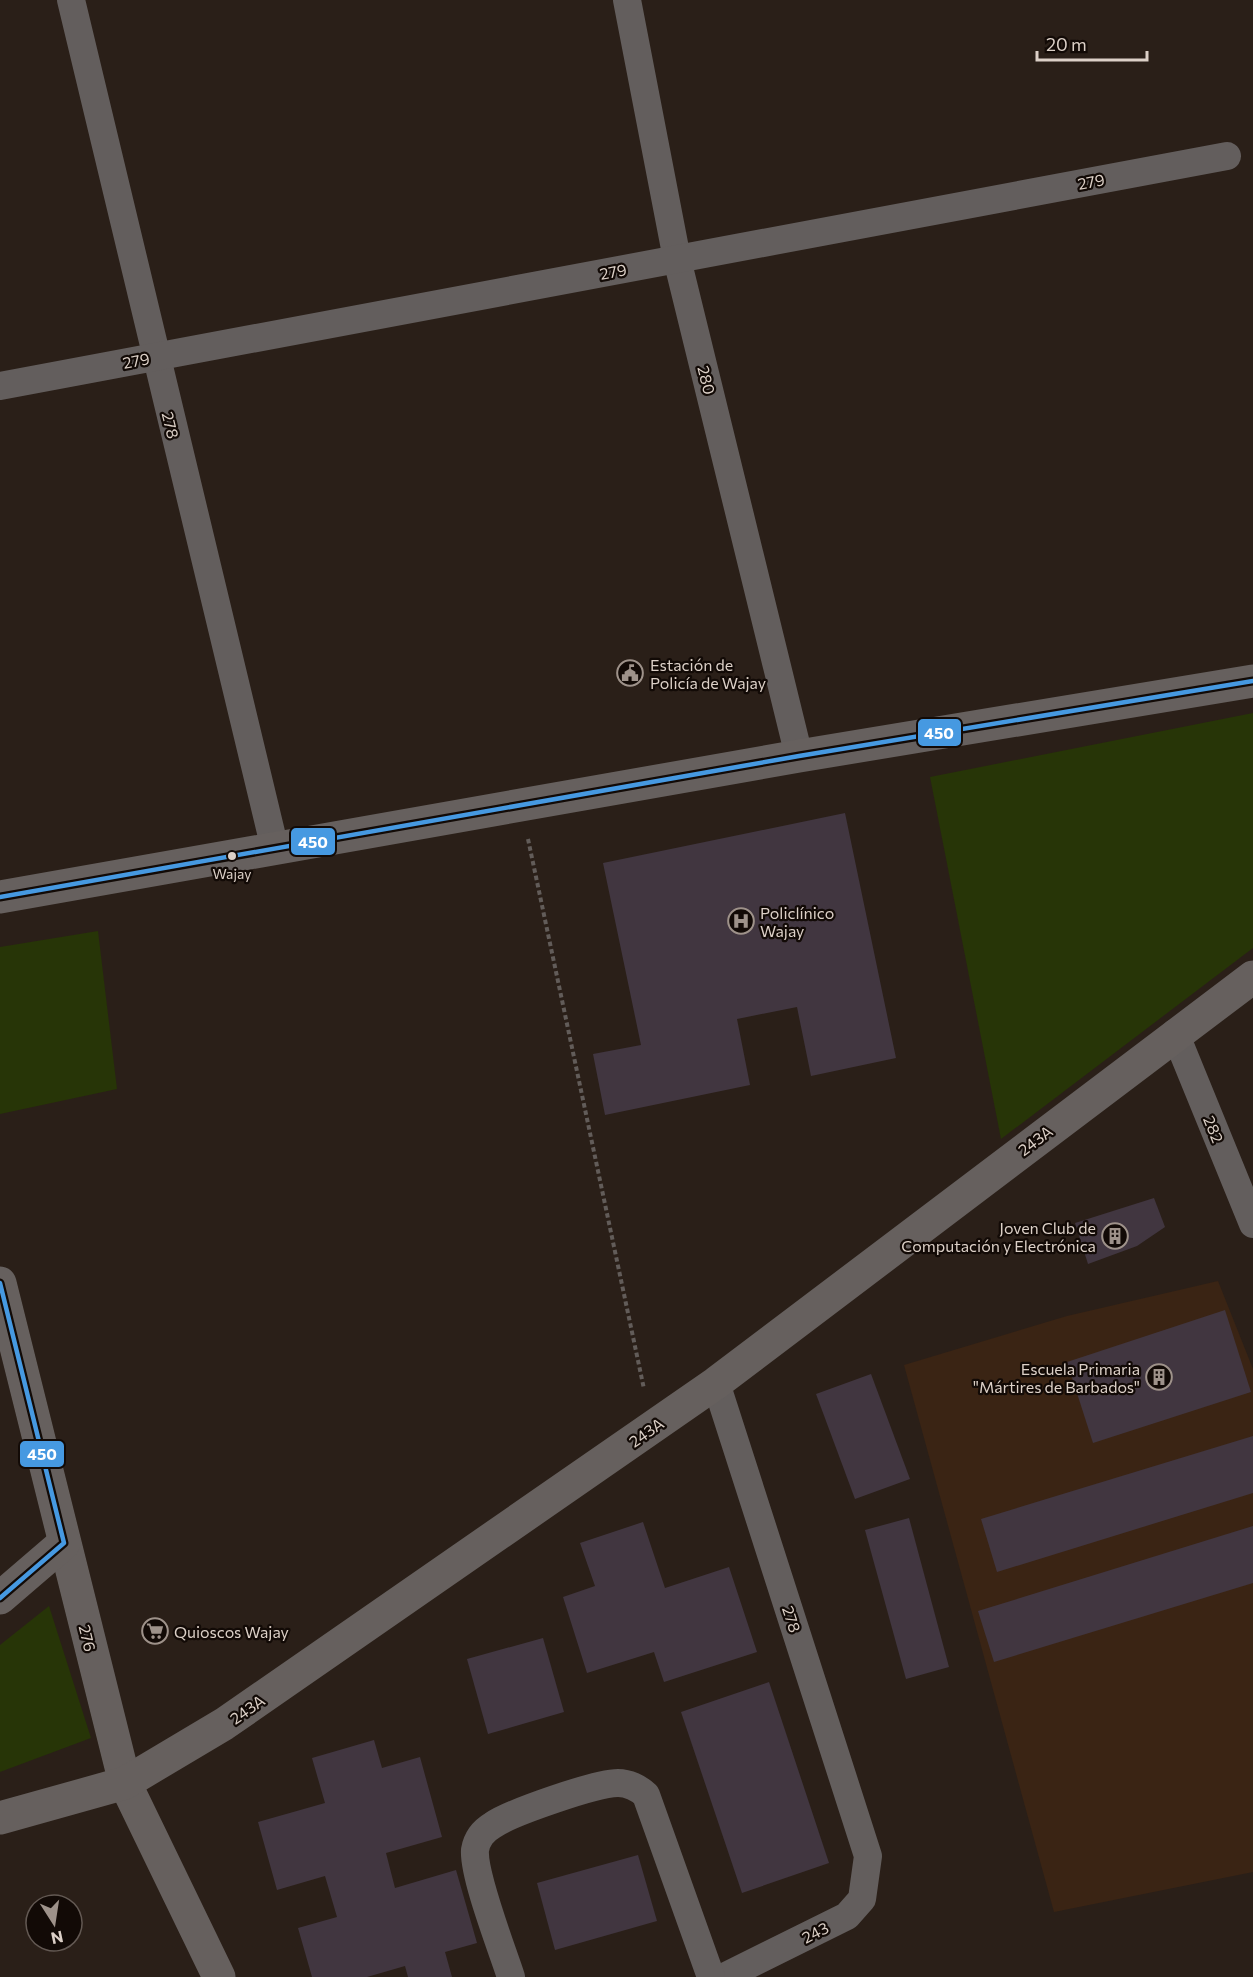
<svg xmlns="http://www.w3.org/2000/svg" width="1253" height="1977" viewBox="0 0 1253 1977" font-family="Commissioner,sans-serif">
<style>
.built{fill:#3a2414}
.green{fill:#273507}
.building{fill:#413640}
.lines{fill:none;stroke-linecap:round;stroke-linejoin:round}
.path{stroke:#625c59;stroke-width:4;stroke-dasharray:4.5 3;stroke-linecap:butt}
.street{stroke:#635e5d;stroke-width:28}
.secondary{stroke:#66605e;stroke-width:33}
.bus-1-casing{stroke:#120a06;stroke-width:9}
.bus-1{stroke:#4699e1;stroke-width:4.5}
.bus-dot{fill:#dcd0c7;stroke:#120a06;stroke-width:2}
.labels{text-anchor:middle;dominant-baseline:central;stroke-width:4.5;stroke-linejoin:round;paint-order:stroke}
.bus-label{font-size:14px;fill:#dcd0c7;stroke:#120a06}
.street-label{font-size:16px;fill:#dcd0c7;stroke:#120a06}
.poi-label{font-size:16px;fill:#dcd0c7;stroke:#120a06;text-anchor:start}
.line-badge{stroke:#120a06;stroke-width:2}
.badge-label{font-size:16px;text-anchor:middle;font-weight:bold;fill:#fff}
</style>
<rect width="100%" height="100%" fill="#2a1f18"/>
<!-- built -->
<path class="built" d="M 1218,1281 L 1253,1369 L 1253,1872 L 1054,1912 L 904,1365 L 1067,1316 Z"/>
<!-- green -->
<g class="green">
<path d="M 1253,713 L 1253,948 L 1001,1139 L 930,777 Z"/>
<path d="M 98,931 L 117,1089 L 0,1114 L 0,947 Z"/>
<path d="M 49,1606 L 91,1738 L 0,1772 L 0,1645 Z"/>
</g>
<!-- building -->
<g class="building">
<path d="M 845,813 L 896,1058 L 811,1076 L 797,1007 L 737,1019 L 750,1085 L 605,1115 L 593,1054 L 641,1045 L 603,863 Z"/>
<path d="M 1154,1198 L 1165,1227 L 1137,1246 L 1088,1264 L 1075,1223 Z"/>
<path d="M 1225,1310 L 1251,1392 L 1093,1443 L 1067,1362 Z"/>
<path d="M 871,1374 L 910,1479 L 855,1499 L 816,1394 Z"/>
<path d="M 1253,1436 L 1253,1493 L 997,1572 L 981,1519 Z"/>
<path d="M 909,1518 L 949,1667 L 906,1679 L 865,1530 Z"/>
<path d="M 643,1522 L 665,1588 L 729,1567 L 757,1652 L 664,1682 L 654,1652 L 587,1673 L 563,1597 L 595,1586 L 580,1543 Z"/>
<path d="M 1253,1526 L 1253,1583 L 994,1662 L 978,1611 Z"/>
<path d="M 543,1638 L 564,1712 L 488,1734 L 467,1659 Z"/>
<path d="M 769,1682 L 829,1863 L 742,1893 L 681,1712 Z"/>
<path d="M 374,1740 L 382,1768 L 420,1757 L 442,1837 L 386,1853 L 395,1888 L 456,1870 L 477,1943 L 445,1952 L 452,1977 L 408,1977 L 405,1966 L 367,1977 L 312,1977 L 298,1928 L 337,1917 L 325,1876 L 277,1890 L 258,1822 L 325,1803 L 312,1758 Z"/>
<path d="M 638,1855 L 657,1921 L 555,1950 L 537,1883 Z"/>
</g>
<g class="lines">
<!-- path -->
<path class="path" d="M 528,839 L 644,1389"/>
<!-- street -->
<g class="street">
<path d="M 71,0 L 275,849"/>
<path d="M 627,0 L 677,259 L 799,756"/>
<path d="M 0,386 L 1227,156"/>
<path d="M 1175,1033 L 1253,1224"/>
<path d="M 716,1383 L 868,1856 L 862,1899 L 847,1916 L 724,1977"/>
<path d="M 511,1977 C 502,1949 473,1875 475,1850 C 477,1838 483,1831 493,1825 C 510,1813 596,1783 618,1783 C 628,1783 639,1788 646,1795 L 711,1977"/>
</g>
<!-- secondary -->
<g class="secondary">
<path d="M 0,897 L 799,756 L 1253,681"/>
<path d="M 0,1283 L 125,1783 L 219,1977"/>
<path d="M 0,1598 L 64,1543"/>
<path d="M 0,1818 L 125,1783 L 224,1724 L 716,1383 L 1253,977"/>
</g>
<!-- bus-1 casing -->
<g class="bus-1-casing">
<g id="bus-1">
<path d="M 0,897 L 799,756 L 1253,681"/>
<path d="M 0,1283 L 64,1543 L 0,1598"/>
</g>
</g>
<!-- bus-1 -->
<use href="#bus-1" class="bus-1"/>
</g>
<!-- icons -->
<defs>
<g id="civic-ring" transform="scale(1.35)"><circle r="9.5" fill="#120a06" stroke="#9e928a" stroke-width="1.5"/><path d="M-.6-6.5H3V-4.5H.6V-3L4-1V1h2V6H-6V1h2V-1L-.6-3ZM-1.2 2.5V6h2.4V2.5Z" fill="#9e928a"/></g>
<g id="hospital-ring" transform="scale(1.35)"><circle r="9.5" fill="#120a06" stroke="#9e928a" stroke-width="1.5"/><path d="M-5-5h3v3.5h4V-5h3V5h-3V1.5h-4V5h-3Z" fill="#9e928a"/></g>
<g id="building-ring" transform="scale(1.35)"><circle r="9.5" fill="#120a06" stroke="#9e928a" stroke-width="1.5"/><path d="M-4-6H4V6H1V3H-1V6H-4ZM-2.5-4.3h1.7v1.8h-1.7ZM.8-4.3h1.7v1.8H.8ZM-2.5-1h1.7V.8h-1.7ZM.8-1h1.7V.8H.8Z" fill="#9e928a"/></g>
<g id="supermarket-ring" transform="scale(1.35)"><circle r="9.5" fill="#120a06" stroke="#9e928a" stroke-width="1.5"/><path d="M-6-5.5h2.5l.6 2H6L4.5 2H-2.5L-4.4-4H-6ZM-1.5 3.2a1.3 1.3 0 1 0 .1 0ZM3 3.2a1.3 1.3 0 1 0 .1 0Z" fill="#9e928a"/></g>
</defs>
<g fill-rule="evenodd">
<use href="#civic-ring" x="630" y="673"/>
<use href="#hospital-ring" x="741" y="921"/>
<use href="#building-ring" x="1115" y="1236"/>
<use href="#building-ring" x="1159" y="1377"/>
<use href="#supermarket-ring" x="155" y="1631"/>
</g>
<!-- markers -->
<circle class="bus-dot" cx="232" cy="856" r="5"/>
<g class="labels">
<!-- bus labels -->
<g class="bus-label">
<text x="232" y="873">Wajay</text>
</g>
<!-- street labels -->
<g class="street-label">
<text transform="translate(1091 181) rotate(-11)">279</text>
<text transform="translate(613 271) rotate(-11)">279</text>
<text transform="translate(136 360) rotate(-11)">279</text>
<text transform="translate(707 380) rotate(76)">280</text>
<text transform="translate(171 425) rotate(76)">278</text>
<text transform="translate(1214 1129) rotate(68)">282</text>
<text transform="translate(1035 1140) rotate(-37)">243A</text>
<text transform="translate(646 1432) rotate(-35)">243A</text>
<text transform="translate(792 1619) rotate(72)">278</text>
<text transform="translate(88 1638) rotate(76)">276</text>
<text transform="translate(247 1709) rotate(-35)">243A</text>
<text transform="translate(815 1932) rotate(-27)">243</text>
</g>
<!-- poi labels -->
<g class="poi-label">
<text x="650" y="664">Estación de<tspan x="650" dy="18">Policía de Wajay</tspan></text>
<text x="760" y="912">Policlínico<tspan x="760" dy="18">Wajay</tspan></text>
<text x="1096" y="1227" text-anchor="end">Joven Club de<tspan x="1096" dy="18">Computación y Electrónica</tspan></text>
<text x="1140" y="1368" text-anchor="end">Escuela Primaria<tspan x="1140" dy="18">"Mártires de Barbados"</tspan></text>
<text x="174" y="1631">Quioscos Wajay</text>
</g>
</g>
<g class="line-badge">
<rect x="917" y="718" width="45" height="29" rx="6" fill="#4699e1"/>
<rect x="290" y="827" width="46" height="29" rx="6" fill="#4699e1"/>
<rect x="19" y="1440" width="46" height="28" rx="6" fill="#4699e1"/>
</g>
<g class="badge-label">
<text x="939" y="739">450</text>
<text x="313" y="848">450</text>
<text x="42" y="1460">450</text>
</g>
<!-- north arrow -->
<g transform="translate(54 1923) rotate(168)"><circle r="28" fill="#120a06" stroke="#635953" stroke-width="1.5"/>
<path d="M0-4.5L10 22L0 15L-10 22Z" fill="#9e928a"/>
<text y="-9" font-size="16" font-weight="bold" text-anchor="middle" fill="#dcd0c7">N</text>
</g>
<!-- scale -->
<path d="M1037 51v9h110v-9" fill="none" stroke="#dcd0c7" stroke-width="3"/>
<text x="1046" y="51" font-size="18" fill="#dcd0c7" stroke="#120a06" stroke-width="4.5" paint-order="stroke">20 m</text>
</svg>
